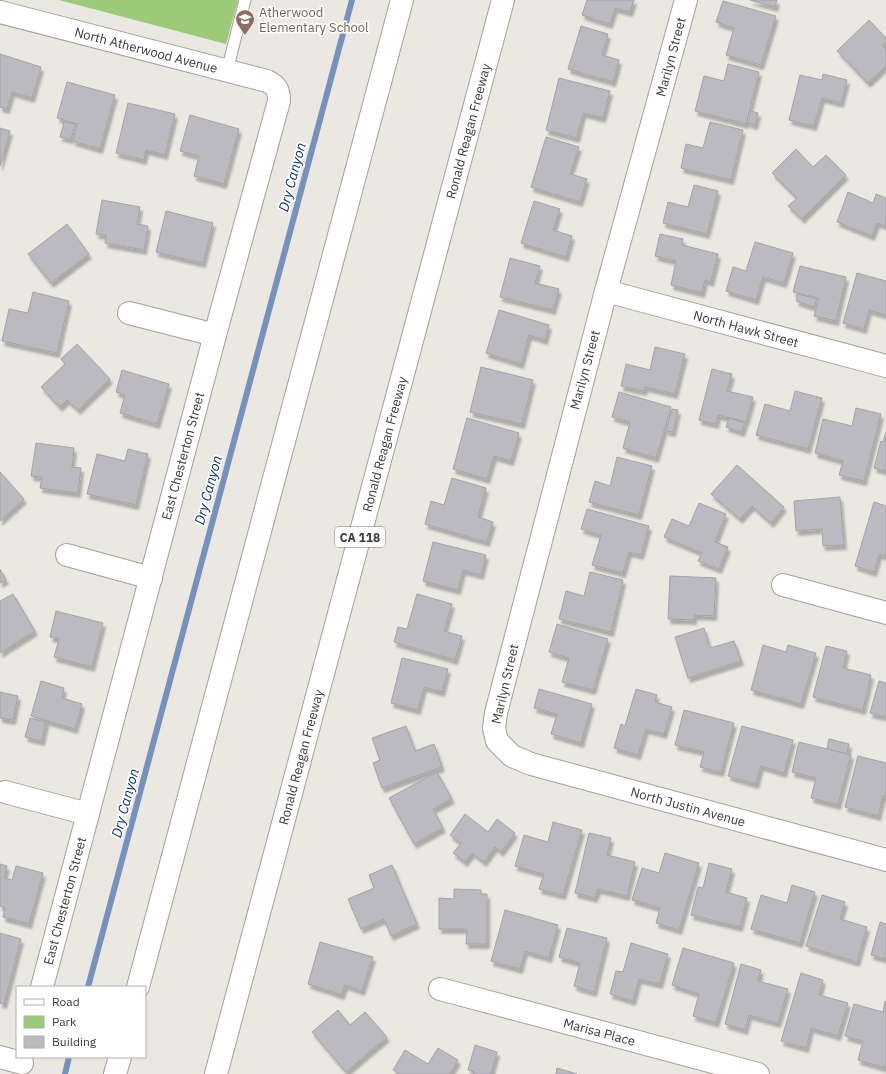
<svg xmlns="http://www.w3.org/2000/svg" width="886" height="1074" viewBox="0 0 886 1074" font-family="'IBM Plex Sans',sans-serif">
<style>
.green{fill:#9cca78}
.lines{fill:none;stroke-linecap:round;stroke-linejoin:round}
.stream{stroke:#7791be;stroke-width:6}
.building{fill:#bbbac0;stroke:#a3a2a8;filter:url(#shadow)}
.service-casing{stroke:#a2a09a;stroke-width:13}
.minor-casing{stroke:#a2a09a;stroke-width:24}
.motorway-casing{stroke:#a2a09a;stroke-width:24}
.service{stroke:#fff;stroke-width:11}
.minor{stroke:#fff;stroke-width:22}
.motorway{stroke:#fff;stroke-width:22}
.labels{text-anchor:middle;dominant-baseline:central;stroke-width:3.5;stroke-linejoin:round;paint-order:stroke}
.shield{fill:#fff;stroke:#767574;stroke-width:1}
.shield-label{font-size:12px;font-weight:bold;fill:#3b3a38}
.education-label{font-size:13px;fill:#785e54;stroke:#fff;text-anchor:start}
.street-label{font-size:13px;fill:#3b3a38;stroke:#fff}
.water-label{font-size:14px;font-style:italic;fill:#082e74;stroke:#fff}
</style>
<defs>
<filter id="shadow"><feDropShadow dx="2.5" dy="4.5" stdDeviation="1" flood-color="#0004"/></filter>
</defs>
<rect width="100%" height="100%" fill="#ebe8e2"/>
<!-- green -->
<path class="green" d="M 59,0 L 238,0 L 226,44 Z"/>
<g class="lines">
<!-- stream -->
<g class="stream">
<path d="M 88,987 L 352,0"/>
<path d="M 65,1074 L 69,1057"/>
</g>
</g>
<!-- building -->
<g class="building">
<path d="M 587,0 L 634,0 L 630,12 L 615,8 L 610,24 L 582,15 Z"/>
<path d="M 750,0 L 777,0 L 775,7 Z"/>
<path d="M 723,1 L 776,16 L 761,65 L 726,55 L 734,28 L 716,22 Z"/>
<path d="M 869,20 L 886,38 L 886,42 L 882,45 L 886,49 L 886,66 L 868,83 L 837,51 Z"/>
<path d="M 581,26 L 608,34 L 602,55 L 619,60 L 613,82 L 568,69 Z"/>
<path d="M 0,54 L 41,67 L 32,98 L 12,92 L 7,109 L 0,107 Z"/>
<path d="M 728,64 L 759,72 L 746,124 L 695,111 L 704,76 L 724,81 Z"/>
<path d="M 823,74 L 847,80 L 841,103 L 822,98 L 814,126 L 789,120 L 800,75 L 822,80 Z"/>
<path d="M 559,78 L 610,91 L 603,118 L 583,113 L 577,138 L 546,130 Z"/>
<path d="M 67,82 L 115,95 L 100,149 L 73,141 L 77,124 L 57,118 Z"/>
<path d="M 128,103 L 175,114 L 165,155 L 146,150 L 144,160 L 116,153 Z"/>
<path d="M 751,111 L 758,113 L 755,125 L 748,123 Z"/>
<path d="M 190,115 L 239,129 L 224,184 L 194,176 L 199,156 L 180,151 Z"/>
<path d="M 64,122 L 75,124 L 71,139 L 60,137 Z"/>
<path d="M 710,122 L 743,130 L 731,180 L 681,168 L 686,144 L 703,148 Z"/>
<path d="M 0,128 L 10,131 L 0,166 Z"/>
<path d="M 546,137 L 579,147 L 570,174 L 587,179 L 580,202 L 531,187 Z"/>
<path d="M 796,149 L 813,167 L 826,155 L 846,175 L 802,219 L 788,206 L 797,198 L 772,173 Z"/>
<path d="M 694,185 L 718,191 L 707,234 L 663,223 L 668,202 L 688,207 Z"/>
<path d="M 848,192 L 873,203 L 876,194 L 886,198 L 886,226 L 877,223 L 872,236 L 837,222 Z"/>
<path d="M 102,200 L 140,207 L 137,224 L 148,226 L 144,250 L 105,243 L 106,235 L 96,234 Z"/>
<path d="M 534,201 L 560,209 L 553,230 L 572,236 L 566,257 L 521,243 Z"/>
<path d="M 166,211 L 213,223 L 203,263 L 156,252 Z"/>
<path d="M 67,224 L 89,254 L 51,283 L 28,254 Z"/>
<path d="M 660,234 L 683,239 L 682,245 L 718,254 L 711,282 L 705,280 L 702,293 L 671,285 L 676,261 L 655,256 Z"/>
<path d="M 755,242 L 793,253 L 784,283 L 763,277 L 756,300 L 726,291 L 733,267 L 746,271 Z"/>
<path d="M 510,258 L 540,266 L 535,283 L 559,289 L 553,310 L 500,297 Z"/>
<path d="M 800,266 L 846,277 L 836,321 L 814,316 L 819,298 L 793,292 Z"/>
<path d="M 857,273 L 886,281 L 886,315 L 869,310 L 864,329 L 843,323 Z"/>
<path d="M 33,292 L 69,301 L 57,353 L 2,341 L 9,309 L 28,313 Z"/>
<path d="M 798,294 L 817,299 L 814,307 L 796,301 Z"/>
<path d="M 499,310 L 549,325 L 545,340 L 529,335 L 521,364 L 486,353 Z"/>
<path d="M 77,344 L 110,379 L 78,410 L 67,400 L 60,407 L 41,387 L 65,364 L 61,359 Z"/>
<path d="M 655,347 L 685,354 L 675,394 L 645,387 L 644,391 L 621,386 L 626,364 L 650,370 Z"/>
<path d="M 481,367 L 533,380 L 522,424 L 470,412 Z"/>
<path d="M 712,369 L 732,374 L 727,391 L 753,397 L 746,422 L 718,415 L 716,424 L 699,420 Z"/>
<path d="M 122,370 L 169,384 L 157,424 L 120,413 L 125,395 L 116,392 Z"/>
<path d="M 795,391 L 822,398 L 808,449 L 756,435 L 765,404 L 790,411 Z"/>
<path d="M 619,392 L 671,407 L 656,458 L 623,448 L 630,422 L 612,417 Z"/>
<path d="M 856,408 L 881,414 L 864,481 L 839,475 L 843,461 L 815,453 L 823,419 L 852,426 Z"/>
<path d="M 672,409 L 678,410 L 673,432 L 666,431 Z"/>
<path d="M 467,418 L 519,433 L 511,461 L 494,456 L 487,479 L 453,469 Z"/>
<path d="M 729,418 L 745,423 L 742,432 L 726,427 Z"/>
<path d="M 886,432 L 886,471 L 874,468 L 881,441 L 883,442 Z"/>
<path d="M 36,443 L 74,448 L 72,467 L 81,468 L 78,493 L 40,488 L 42,477 L 31,476 Z"/>
<path d="M 128,449 L 148,454 L 136,505 L 87,494 L 97,454 L 125,461 Z"/>
<path d="M 617,457 L 652,466 L 639,515 L 589,502 L 595,481 L 610,486 Z"/>
<path d="M 737,465 L 784,507 L 771,523 L 752,506 L 740,519 L 711,494 Z"/>
<path d="M 0,472 L 24,499 L 0,521 Z"/>
<path d="M 452,478 L 486,488 L 478,517 L 493,522 L 487,542 L 425,524 L 431,501 L 444,505 Z"/>
<path d="M 840,497 L 844,545 L 823,546 L 822,529 L 796,531 L 794,501 Z"/>
<path d="M 874,502 L 886,506 L 886,556 L 879,554 L 874,572 L 855,566 Z"/>
<path d="M 699,503 L 726,514 L 715,542 L 728,547 L 719,569 L 698,561 L 702,553 L 664,537 L 672,519 L 689,526 Z"/>
<path d="M 587,509 L 649,526 L 641,555 L 629,552 L 623,573 L 592,565 L 601,535 L 581,529 Z"/>
<path d="M 433,542 L 486,555 L 481,575 L 463,570 L 458,590 L 423,581 Z"/>
<path d="M 0,569 L 6,580 L 0,583 Z"/>
<path d="M 590,572 L 623,580 L 611,632 L 559,619 L 566,591 L 584,596 Z"/>
<path d="M 670,576 L 716,578 L 714,616 L 694,615 L 694,620 L 668,619 Z"/>
<path d="M 13,594 L 35,631 L 0,653 L 0,601 Z"/>
<path d="M 417,594 L 452,604 L 444,631 L 462,636 L 455,660 L 394,642 L 398,627 L 407,629 Z"/>
<path d="M 56,611 L 103,623 L 92,667 L 54,657 L 59,639 L 50,637 Z"/>
<path d="M 557,624 L 608,639 L 593,690 L 562,682 L 569,658 L 549,652 Z"/>
<path d="M 704,628 L 710,648 L 734,641 L 741,661 L 688,678 L 675,637 Z"/>
<path d="M 763,645 L 786,652 L 788,645 L 816,653 L 801,704 L 751,690 Z"/>
<path d="M 826,646 L 847,651 L 843,668 L 871,675 L 863,710 L 813,697 Z"/>
<path d="M 402,658 L 448,669 L 442,692 L 424,687 L 418,710 L 391,703 Z"/>
<path d="M 41,681 L 64,688 L 62,698 L 82,704 L 75,729 L 31,716 Z"/>
<path d="M 879,681 L 886,683 L 886,717 L 870,713 Z"/>
<path d="M 539,689 L 592,704 L 581,743 L 551,734 L 557,714 L 534,708 Z"/>
<path d="M 636,689 L 657,695 L 655,702 L 672,707 L 664,734 L 646,729 L 638,755 L 614,748 L 621,724 L 625,726 Z"/>
<path d="M 0,692 L 18,696 L 13,720 L 0,718 Z"/>
<path d="M 684,710 L 734,723 L 721,772 L 700,767 L 704,752 L 675,745 Z"/>
<path d="M 30,718 L 46,722 L 42,741 L 25,737 Z"/>
<path d="M 406,726 L 415,751 L 434,744 L 442,767 L 382,788 L 373,763 L 380,760 L 372,738 Z"/>
<path d="M 742,726 L 793,740 L 784,773 L 761,766 L 756,784 L 728,776 Z"/>
<path d="M 829,739 L 849,744 L 847,754 L 827,749 Z"/>
<path d="M 799,742 L 851,755 L 838,805 L 811,798 L 816,778 L 792,772 Z"/>
<path d="M 858,756 L 886,763 L 886,797 L 883,796 L 878,816 L 845,807 Z"/>
<path d="M 437,772 L 452,799 L 433,809 L 443,828 L 414,844 L 389,798 Z"/>
<path d="M 465,814 L 488,832 L 497,819 L 515,833 L 501,852 L 495,847 L 484,862 L 472,853 L 465,862 L 453,853 L 461,843 L 450,835 Z"/>
<path d="M 553,822 L 582,830 L 563,895 L 539,889 L 544,874 L 515,866 L 524,835 L 548,842 Z"/>
<path d="M 589,833 L 611,838 L 607,855 L 635,862 L 627,896 L 598,889 L 595,898 L 575,893 Z"/>
<path d="M 665,853 L 699,863 L 679,930 L 656,923 L 660,908 L 632,900 L 642,868 L 659,873 Z"/>
<path d="M 709,863 L 732,869 L 726,892 L 747,898 L 740,927 L 691,915 L 698,887 L 703,888 Z"/>
<path d="M 0,864 L 7,866 L 4,878 L 12,880 L 16,866 L 43,873 L 29,924 L 3,917 L 5,908 L 0,906 Z"/>
<path d="M 392,865 L 417,924 L 391,936 L 384,919 L 361,929 L 348,899 L 374,888 L 369,875 Z"/>
<path d="M 792,885 L 815,892 L 800,943 L 751,929 L 761,895 L 787,903 Z"/>
<path d="M 454,889 L 481,890 L 481,894 L 487,894 L 487,944 L 466,944 L 467,929 L 439,929 L 439,898 L 454,899 Z"/>
<path d="M 822,895 L 845,902 L 840,919 L 867,927 L 857,962 L 806,946 Z"/>
<path d="M 505,910 L 558,925 L 549,958 L 525,951 L 520,969 L 491,961 Z"/>
<path d="M 880,922 L 886,924 L 886,959 L 871,955 Z"/>
<path d="M 567,928 L 607,938 L 594,992 L 574,986 L 580,963 L 559,957 Z"/>
<path d="M 0,933 L 21,939 L 4,1004 L 0,1003 Z"/>
<path d="M 320,942 L 373,957 L 362,991 L 345,985 L 342,995 L 308,984 Z"/>
<path d="M 631,943 L 668,954 L 660,984 L 639,979 L 633,1001 L 610,994 L 616,971 L 623,972 Z"/>
<path d="M 683,948 L 734,963 L 716,1023 L 693,1016 L 699,994 L 672,985 Z"/>
<path d="M 741,964 L 761,970 L 758,981 L 788,989 L 778,1023 L 749,1015 L 745,1030 L 725,1024 Z"/>
<path d="M 801,973 L 823,980 L 819,995 L 848,1003 L 838,1036 L 811,1028 L 806,1048 L 781,1041 Z"/>
<path d="M 885,1001 L 886,1002 L 886,1068 L 858,1060 L 863,1041 L 845,1036 L 854,1004 L 883,1012 Z"/>
<path d="M 338,1010 L 350,1025 L 365,1012 L 387,1037 L 346,1072 L 312,1032 Z"/>
<path d="M 475,1045 L 497,1052 L 491,1074 L 473,1074 L 474,1072 L 468,1070 Z"/>
<path d="M 438,1048 L 458,1060 L 450,1074 L 399,1074 L 393,1070 L 405,1050 L 428,1064 Z"/>
<path d="M 557,1068 L 577,1074 L 556,1074 Z"/>
</g>
<g class="lines">
<!-- service casing -->
<g class="service-casing">
<path id="service" d="M 227,71 L 245,0"/>
</g>
<!-- minor casing -->
<g class="minor-casing">
<g id="minor">
<path id="s1" d="M 686,0 L 606,291 L 496,713 L 494,728 L 497,741 L 512,756 L 531,764 L 886,860"/>
<path id="s2" d="M 0,12 L 267,81 C 277,86 279,90 279,101 L 215,335 L 42,987"/>
<path id="s3" d="M 606,291 L 886,366"/>
<path d="M 129,313 L 215,335"/>
<path d="M 67,555 L 151,578"/>
<path d="M 783,585 L 886,613"/>
<path d="M 5,792 L 88,814"/>
<path id="s4" d="M 440,989 L 758,1074"/>
<path d="M 0,1057 L 22,1063"/>
</g>
</g>
<!-- motorway casing -->
<g class="motorway-casing">
<g id="motorway">
<path d="M 138,987 L 402,0"/>
<path d="M 115,1074 L 120,1057"/>
<path id="s5" d="M 216,1074 L 503,0"/>
</g>
</g>
<!-- service -->
<use href="#service" class="service"/>
<!-- minor -->
<use href="#minor" class="minor"/>
<!-- motorway -->
<use href="#motorway" class="motorway"/>
</g>
<!-- icons -->
<defs>
<g id="school-pin" transform="scale(1)"><path d="M0 17L-7.5 6A9.5 9.5 0 1 1 7.5 6Z" fill="#8d6e63" stroke="#fff"/><path d="M0-5L7-2L0 1L-7-2ZM-4 1L0 2.5L4 1V4Q0 6-4 4Z" fill="#fff"/></g>
</defs>
<g fill-rule="evenodd">
<use href="#school-pin" x="245" y="19"/>
</g>
<g class="labels">
<!-- shield labels -->
<rect class="shield" x="335" y="527" width="50" height="20" rx="3"/>
<g class="shield-label">
<text x="360" y="537">CA 118</text>
</g>
<!-- education labels -->
<g class="education-label">
<text x="259" y="12">Atherwood<tspan x="259" dy="15">Elementary School</tspan></text>
</g>
<!-- street labels -->
<g class="street-label">
<text stroke="none"><textPath href="#s2" startOffset="151">North Atherwood Avenue</textPath></text>
<text transform="translate(671 57) rotate(-75)">Marilyn Street</text>
<text stroke="none"><textPath href="#s5" startOffset="976">Ronald Reagan Freeway</textPath></text>
<text stroke="none"><textPath href="#s3" startOffset="145">North Hawk Street</textPath></text>
<text transform="translate(585 370) rotate(-75)">Marilyn Street</text>
<text stroke="none"><textPath href="#s5" startOffset="652">Ronald Reagan Freeway</textPath></text>
<text transform="translate(183 456) rotate(-75)">East Chesterton Street</text>
<text transform="translate(505 684) rotate(-77)">Marilyn Street</text>
<text stroke="none"><textPath href="#s5" startOffset="328">Ronald Reagan Freeway</textPath></text>
<text stroke="none"><textPath href="#s1" startOffset="971">North Justin Avenue</textPath></text>
<text transform="translate(65 901) rotate(-75)">East Chesterton Street</text>
<text stroke="none"><textPath href="#s4" startOffset="165">Marisa Place</textPath></text>
</g>
<!-- water labels -->
<g class="water-label">
<text transform="translate(292 177) rotate(-75)">Dry Canyon</text>
<text transform="translate(208 490) rotate(-75)">Dry Canyon</text>
<text transform="translate(125 803) rotate(-75)">Dry Canyon</text>
</g>
</g>
<!-- legend -->
<rect x="16" y="986" width="130" height="72" fill="#ffffff" stroke="#b1b0af"/>
<rect x="24" y="999" width="20" height="6" fill="#ffffff" stroke="#b1b0af"/>
<text x="52" y="1006" font-size="12" fill="#3b3a38">Road</text>
<rect x="24" y="1016" width="20" height="12" fill="#9cca78" stroke="#b1b0af"/>
<text x="52" y="1026" font-size="12" fill="#3b3a38">Park</text>
<rect x="24" y="1036" width="20" height="12" fill="#bbbac0" stroke="#b1b0af"/>
<text x="52" y="1046" font-size="12" fill="#3b3a38">Building</text>
</svg>
